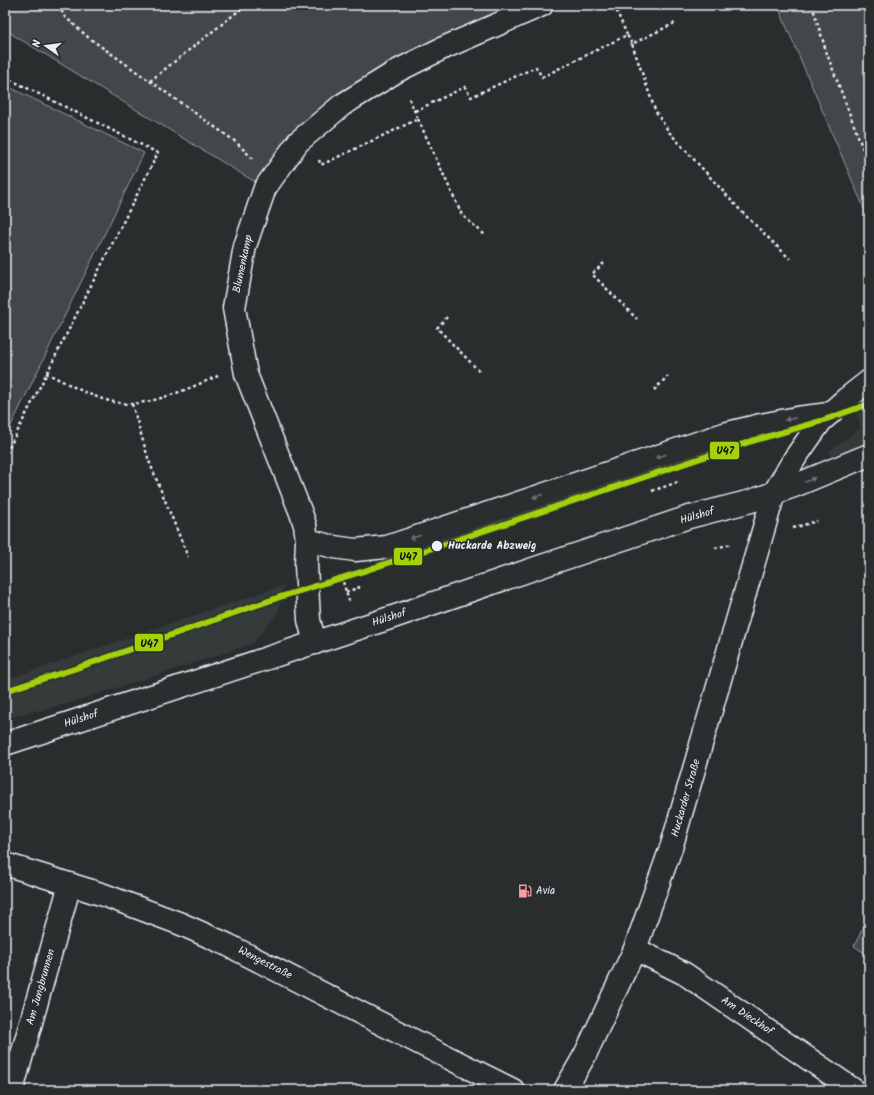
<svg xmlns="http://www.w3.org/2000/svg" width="874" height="1095" viewBox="0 0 874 1095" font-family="Kalam,sans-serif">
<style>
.built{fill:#363a3b}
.green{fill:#424648;stroke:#959ca0}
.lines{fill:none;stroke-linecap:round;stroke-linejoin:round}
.stream{stroke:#989fa3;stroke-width:9}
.minor-casing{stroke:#e8f1f8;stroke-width:25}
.secondary-casing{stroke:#e8f1f8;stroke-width:25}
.primary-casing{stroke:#e8f1f8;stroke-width:25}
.path{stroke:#e8f1f8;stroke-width:2.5;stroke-dasharray:3 3;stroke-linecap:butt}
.minor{stroke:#2a2d2e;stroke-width:22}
.secondary{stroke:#2a2d2e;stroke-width:22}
.primary{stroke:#2a2d2e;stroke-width:22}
.tram-1-casing{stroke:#2a2d2e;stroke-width:9}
.tram-1{stroke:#a3d20b;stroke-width:6}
.oneway{fill:#6c7275}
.stop-dot{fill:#e8f1f8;stroke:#2a2d2e;stroke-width:1.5}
.labels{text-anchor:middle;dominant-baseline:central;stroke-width:3;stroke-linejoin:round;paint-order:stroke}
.street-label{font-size:11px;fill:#e8f1f8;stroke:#2a2d2e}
.stop-label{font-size:11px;font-weight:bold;fill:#e8f1f8;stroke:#2a2d2e;text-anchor:start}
.poi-label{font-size:11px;fill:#e8f1f8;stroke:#2a2d2e;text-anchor:start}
.line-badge{stroke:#2a2d2e;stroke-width:1.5}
.pale-badge-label{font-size:11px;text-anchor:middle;font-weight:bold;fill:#111}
</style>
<rect width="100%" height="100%" fill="#2a2d2e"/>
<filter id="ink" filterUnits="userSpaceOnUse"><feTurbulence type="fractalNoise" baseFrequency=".025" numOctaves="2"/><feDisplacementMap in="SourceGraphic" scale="8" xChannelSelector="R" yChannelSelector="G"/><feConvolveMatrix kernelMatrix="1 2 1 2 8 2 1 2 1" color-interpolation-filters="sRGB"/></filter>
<g filter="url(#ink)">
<!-- built -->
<g class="built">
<path d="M 869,401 L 869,445 L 843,458 L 832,457 L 828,452 L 861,428 L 856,414 Z"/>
<path d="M 284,585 L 277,614 L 252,644 L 70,703 L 5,718 L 5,680 Z"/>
</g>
<!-- green -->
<g class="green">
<path d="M 5,5 L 542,5 L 342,105 L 265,188 L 5,30 Z"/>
<path d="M 778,5 L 869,5 L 869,220 L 779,9 Z"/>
<path d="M 5,85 L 144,153 L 5,438 Z"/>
<path d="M 869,916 L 869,956 L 854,946 Z"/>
</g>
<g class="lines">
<!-- stream -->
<path class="stream" d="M 866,5 L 869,13"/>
<!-- minor casing -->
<g class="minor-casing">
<g id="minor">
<path d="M 307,540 L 334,547 L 355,550 L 387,547 L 724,434 L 761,425 L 797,418 L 829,414"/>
<path d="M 315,643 L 309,620 L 306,565 L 307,540 L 305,525 L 301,513 L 246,374 L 234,308 L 245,246 L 265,188 L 298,142 L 342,105 L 397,71 L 441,49 L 542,5"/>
<path d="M 5,864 L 104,895 L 181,924 L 228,945 L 417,1042 L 513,1090"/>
<path d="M 635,949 L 685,974 L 854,1090"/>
<path d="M 12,1090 L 70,884"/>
</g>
</g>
<!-- secondary casing -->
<g class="secondary-casing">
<path id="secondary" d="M 565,1090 L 585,1055 L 635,949 L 672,845 L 774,493"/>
</g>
<!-- primary casing -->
<g class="primary-casing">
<g id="primary">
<path d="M 774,493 L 795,458 L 821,421 L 846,399 L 869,381"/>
<path d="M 5,744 L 393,617 L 536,568 L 689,517 L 751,501 L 774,493 L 794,486 L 869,455"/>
</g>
</g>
<!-- path -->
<g class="path">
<path d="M 59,5 L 64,16 L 89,38 L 236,142 L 253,159"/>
<path d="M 614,5 L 627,35"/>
<path d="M 812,5 L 827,54 L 869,165"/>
<path d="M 632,44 L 655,110 L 669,132 L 741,211 L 790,259"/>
<path d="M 5,77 L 158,153 L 5,456"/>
<path d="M 150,81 L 246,5"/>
<path d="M 415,111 L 465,87 L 471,97 L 536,67 L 542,77 L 627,35 L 632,44 L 675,23"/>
<path d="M 418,119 L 462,215 L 485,235"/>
<path d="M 319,160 L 321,165 L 418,119 L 408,96"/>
<path d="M 604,263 L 592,274 L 637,319"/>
<path d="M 447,317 L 437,328 L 481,373"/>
<path d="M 46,373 C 69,384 94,399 119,403 C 147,408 192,387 218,376"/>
<path d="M 654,390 L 668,376"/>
<path d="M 132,404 L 149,461 L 188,557"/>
<path d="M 652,491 L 678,482"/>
<path d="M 793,528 L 817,521"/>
<path d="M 715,548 L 732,544"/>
<path d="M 343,582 L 349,601"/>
<path d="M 346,592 L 363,586"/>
</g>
<!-- minor -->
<use href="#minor" class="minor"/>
<!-- secondary -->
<use href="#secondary" class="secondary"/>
<!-- primary -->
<use href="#primary" class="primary"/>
<!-- tram-1 casing -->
<g class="tram-1-casing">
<path id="tram-1" d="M 5,691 L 74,669 L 280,597 L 364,571 L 752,441 L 821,421 L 869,404"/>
</g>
<!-- tram-1 -->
<use href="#tram-1" class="tram-1"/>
</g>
<!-- one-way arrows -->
<defs><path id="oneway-solid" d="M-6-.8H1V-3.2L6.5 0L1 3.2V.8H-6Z"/></defs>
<g class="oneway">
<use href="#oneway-solid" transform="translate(790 419) rotate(169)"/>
<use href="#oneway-solid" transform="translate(661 456) rotate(162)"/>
<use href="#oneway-solid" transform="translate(810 480) rotate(-22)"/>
<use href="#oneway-solid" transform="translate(538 496) rotate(162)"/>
<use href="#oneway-solid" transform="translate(415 537) rotate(162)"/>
</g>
</g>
<!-- icons -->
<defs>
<g id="fuel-bare" transform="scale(1.08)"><path d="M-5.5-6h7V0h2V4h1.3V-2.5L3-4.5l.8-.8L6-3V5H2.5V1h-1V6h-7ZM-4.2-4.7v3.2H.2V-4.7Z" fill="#ff9aa2" stroke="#2a2d2e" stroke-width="2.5" paint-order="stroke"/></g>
</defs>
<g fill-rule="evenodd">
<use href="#fuel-bare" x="525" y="891"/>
</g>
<!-- markers -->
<circle class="stop-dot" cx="437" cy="546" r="6"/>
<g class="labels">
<!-- street labels -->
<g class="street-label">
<text transform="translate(243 264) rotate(-78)">Blumenkamp</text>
<text transform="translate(697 516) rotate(-17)">Hülshof</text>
<text transform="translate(389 618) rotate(-18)">Hülshof</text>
<text transform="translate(81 719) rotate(-18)">Hülshof</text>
<text transform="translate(686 798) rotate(-74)">Huckarder Straße</text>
<text transform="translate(265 963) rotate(27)">Wengestraße</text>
<text transform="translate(41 987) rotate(-74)">Am Jungbrunnen</text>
<text transform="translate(747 1016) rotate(34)">Am Dieckhof</text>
</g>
<!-- stop labels -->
<g class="stop-label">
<text x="448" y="546">Huckarde Abzweig</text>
</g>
<!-- poi labels -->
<g class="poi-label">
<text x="536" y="891">Avia</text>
</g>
</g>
<g class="line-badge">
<rect x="709" y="441" width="31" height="19" rx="4" fill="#a3d20b"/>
<rect x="393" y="547" width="30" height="19" rx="4" fill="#a3d20b"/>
<rect x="134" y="633" width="30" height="19" rx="4" fill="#a3d20b"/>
</g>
<g class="pale-badge-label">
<text x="725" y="454">U47</text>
<text x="408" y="560">U47</text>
<text x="149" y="647">U47</text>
</g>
<!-- margin -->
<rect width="874" height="1095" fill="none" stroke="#2a2d2e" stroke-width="20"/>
<rect x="10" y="10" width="854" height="1075" fill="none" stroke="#e8f1f8" stroke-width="1.5" filter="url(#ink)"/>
<!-- north arrow -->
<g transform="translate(46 46) rotate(284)" stroke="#2a2d2e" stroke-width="3" paint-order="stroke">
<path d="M0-3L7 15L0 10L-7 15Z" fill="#e8f1f8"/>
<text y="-6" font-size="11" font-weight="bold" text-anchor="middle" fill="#e8f1f8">N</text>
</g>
</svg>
